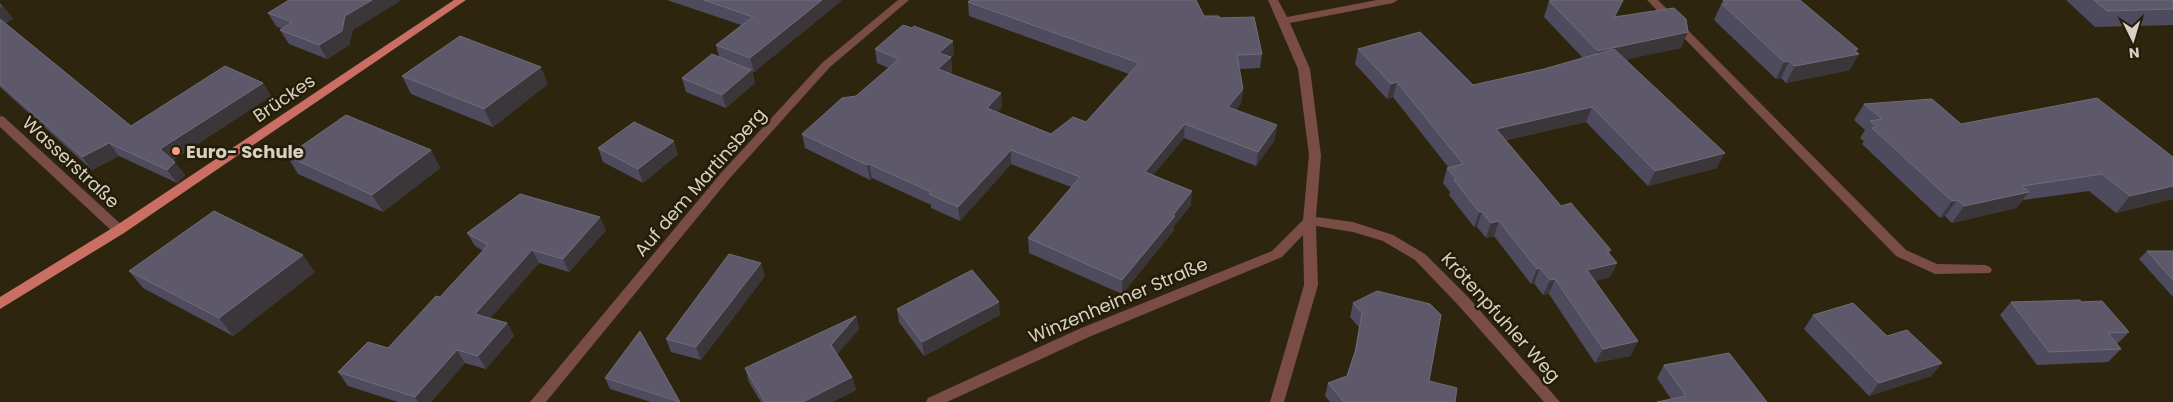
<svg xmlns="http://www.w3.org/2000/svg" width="2173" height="402" viewBox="0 0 2173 402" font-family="Poppins,sans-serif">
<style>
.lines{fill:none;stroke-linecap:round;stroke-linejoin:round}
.minor{fill:#794c46;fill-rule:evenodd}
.major{fill:#cb6f64;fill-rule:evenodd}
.wall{fill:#4e4b5f}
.shaded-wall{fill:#3b363a}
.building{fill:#5d596a;stroke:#706c78}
.poi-dot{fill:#f39f85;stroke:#241c06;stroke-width:2}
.labels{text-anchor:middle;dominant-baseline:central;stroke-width:5;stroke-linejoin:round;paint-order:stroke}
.street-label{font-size:18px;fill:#d6d1c4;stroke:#241c06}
.poi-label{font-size:18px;font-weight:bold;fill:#d6d1c4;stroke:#241c06;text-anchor:start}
</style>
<rect width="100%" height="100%" fill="#2e250f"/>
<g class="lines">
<!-- minor -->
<g class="minor">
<path d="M 898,0 L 909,0 L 830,67 L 729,179 L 546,402 L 530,402 L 721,173 L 822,63 Z"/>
<path d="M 1268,0 L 1278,0 L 1287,17 L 1377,0 L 1398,0 L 1393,3 L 1290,23 L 1310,69 L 1321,155 L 1316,217 L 1353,222 L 1393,235 L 1425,254 L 1469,298 L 1560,402 L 1544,402 L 1459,306 L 1415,260 L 1383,241 L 1353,232 L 1316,226 L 1318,285 L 1284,402 L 1270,402 L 1304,285 L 1303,235 L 1282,257 L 1089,337 L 947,402 L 926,402 L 928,398 L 1079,329 L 1272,251 L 1303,220 L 1309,155 L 1298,69 Z"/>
<path d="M 1647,0 L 1658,0 L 1906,250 L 1937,264 L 1985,265 L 1990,267 L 1992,270 L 1990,273 L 1935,274 L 1896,256 Z"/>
<path d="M 0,116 L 4,117 L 124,227 L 125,230 L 124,233 L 114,233 L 0,127 Z"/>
</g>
<!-- major -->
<path class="major" d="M 454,0 L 466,0 L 124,233 L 0,309 L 0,297 L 114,227 Z"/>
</g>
<!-- wall -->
<g class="wall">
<path d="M 667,0 L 842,0 L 754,72 L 752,71 L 755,83 L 726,108 L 686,92 L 682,78 L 719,57 L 716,45 L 741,25 Z"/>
<path d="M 1723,0 L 1858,49 L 1850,70 L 1786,83 L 1781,78 L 1776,79 L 1714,20 Z"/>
<path d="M 2066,0 L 2173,0 L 2173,25 L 2095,27 Z"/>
<path d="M 1549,1 L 1616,17 L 1681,48 L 1626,59 L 1717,168 L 1648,186 L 1586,122 L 1506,140 L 1561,206 L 1611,250 L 1609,253 L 1617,263 L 1610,277 L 1595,281 L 1638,341 L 1630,356 L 1595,363 L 1549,294 L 1543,295 L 1534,283 L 1531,284 L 1494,236 L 1486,238 L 1477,227 L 1474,227 L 1449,195 L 1450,192 L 1443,183 L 1447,168 L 1449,168 L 1393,97 L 1387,99 L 1355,64 L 1358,49 L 1473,85 L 1544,69 L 1583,58 L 1544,17 Z"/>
<path d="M 968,2 L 1204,16 L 1219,18 L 1262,54 L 1260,68 L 1239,69 L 1243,89 L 1241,103 L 1236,110 L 1275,140 L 1256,166 L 1184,138 L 1153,175 L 1191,205 L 1174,226 L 1174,230 L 1122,294 L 1029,253 L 1028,238 L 1071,187 L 1011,164 L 960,221 L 931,208 L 931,205 L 872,178 L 870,180 L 805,148 L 802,134 L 856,96 L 889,68 L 877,63 L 875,49 L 954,55 L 951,58 L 952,71 L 950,74 L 1002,107 L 997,112 L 1051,134 L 1086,122 L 1129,74 L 969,16 Z"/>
<path d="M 0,3 L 13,19 L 5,23 L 131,126 L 263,83 L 271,96 L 173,160 L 185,175 L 177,183 L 119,156 L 92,170 L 0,87 Z"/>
<path d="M 268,13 L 353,30 L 349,45 L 327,59 L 289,44 L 280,30 L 282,29 L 276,26 Z"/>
<path d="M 402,76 L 548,84 L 493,127 L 411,94 Z"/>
<path d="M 1864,104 L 1961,124 L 2173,157 L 2173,199 L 2116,213 L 2089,191 L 2023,200 L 2016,208 L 1952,223 L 1945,216 L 1940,218 L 1862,144 L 1864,141 L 1860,138 L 1865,130 L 1854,120 Z"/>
<path d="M 598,148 L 678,154 L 643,183 L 603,162 Z"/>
<path d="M 431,150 L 440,168 L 383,212 L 298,174 L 287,156 Z"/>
<path d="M 606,230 L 569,272 L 539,263 L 490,318 L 507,323 L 514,336 L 486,369 L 465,363 L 431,402 L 398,402 L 348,386 L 338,372 L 388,348 L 440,297 L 483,251 L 475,246 L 467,233 Z"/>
<path d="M 2147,251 L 2173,251 L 2173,297 L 2139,259 Z"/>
<path d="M 129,271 L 315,272 L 233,336 L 143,288 Z"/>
<path d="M 765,276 L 701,360 L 671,352 L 666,339 Z"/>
<path d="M 2011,302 L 2129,332 L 2117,344 L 2121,349 L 2108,362 L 2037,365 L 2000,315 Z"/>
<path d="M 1353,303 L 1429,381 L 1455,402 L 1330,402 L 1325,396 L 1328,383 L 1347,376 L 1354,355 L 1359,327 L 1350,317 Z"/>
<path d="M 897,309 L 1000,315 L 924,356 L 899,322 Z"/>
<path d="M 1813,315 L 1887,336 L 1942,363 L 1931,376 L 1869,396 L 1804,329 Z"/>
<path d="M 856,316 L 859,329 L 837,354 L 852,377 L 856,390 L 832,402 L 761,402 L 749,382 L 745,368 Z"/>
<path d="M 1664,365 L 1767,402 L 1671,399 L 1657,378 Z"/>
<path d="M 605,378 L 680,402 L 651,402 L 610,389 Z"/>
</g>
<!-- shaded-wall -->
<g class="shaded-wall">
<path d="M 372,0 L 402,0 L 353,30 L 349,45 L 327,59 L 319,45 L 345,16 Z"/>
<path d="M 822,0 L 842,0 L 754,72 L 750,58 Z"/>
<path d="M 1623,0 L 1624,0 L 1608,33 L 1614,17 Z"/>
<path d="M 3,6 L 13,19 L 1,24 L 0,23 L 0,8 Z"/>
<path d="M 1688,32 L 1681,48 L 1592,67 L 1598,51 Z"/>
<path d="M 953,41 L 954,55 L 951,58 L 952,71 L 939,83 L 938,69 L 939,53 Z"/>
<path d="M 1858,49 L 1855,55 L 1859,54 L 1850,70 L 1786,83 L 1795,66 Z"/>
<path d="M 1789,61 L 1781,78 L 1776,79 L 1784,62 Z"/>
<path d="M 541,67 L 548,84 L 493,127 L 484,109 Z"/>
<path d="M 751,70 L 755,83 L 726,108 L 722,95 Z"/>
<path d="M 1397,82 L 1393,97 L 1387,99 L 1391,84 Z"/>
<path d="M 263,83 L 271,96 L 169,162 L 160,149 Z"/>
<path d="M 1243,89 L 1241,103 L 1226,121 L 1228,107 Z"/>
<path d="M 1001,93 L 1002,107 L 988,122 L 987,108 Z"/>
<path d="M 1592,107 L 1586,122 L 1491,143 L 1496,129 Z"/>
<path d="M 1185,124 L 1184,138 L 1144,186 L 1145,172 Z"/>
<path d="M 1277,125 L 1275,140 L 1256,166 L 1258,152 Z"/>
<path d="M 674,141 L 678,154 L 643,183 L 638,169 Z"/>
<path d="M 109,143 L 119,156 L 92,170 L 82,157 Z"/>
<path d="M 431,150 L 440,168 L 383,212 L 372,195 Z"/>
<path d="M 1011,150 L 1011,164 L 960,221 L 958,207 Z"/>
<path d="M 1725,153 L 1717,168 L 1648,186 L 1655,171 Z"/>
<path d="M 175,162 L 185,175 L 177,183 L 167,170 Z"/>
<path d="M 869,164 L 872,178 L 870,180 L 867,165 Z"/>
<path d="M 2173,186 L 2173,199 L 2116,213 L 2130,196 Z"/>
<path d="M 1192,191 L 1191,205 L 1174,226 L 1174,230 L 1122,294 L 1122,280 Z"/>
<path d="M 2029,192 L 2016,208 L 1952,223 L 1964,206 Z"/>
<path d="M 1957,200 L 1945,216 L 1940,218 L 1952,201 Z"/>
<path d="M 1479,212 L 1482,212 L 1477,227 L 1474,227 Z"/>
<path d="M 600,217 L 606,230 L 569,272 L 563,259 Z"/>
<path d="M 1499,221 L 1494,236 L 1486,238 L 1491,223 Z"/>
<path d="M 532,250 L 539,263 L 483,327 L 475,314 Z"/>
<path d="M 303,255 L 315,272 L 233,336 L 219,318 Z"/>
<path d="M 761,263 L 765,276 L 701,360 L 696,347 Z"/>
<path d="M 1617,263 L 1610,277 L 1581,285 L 1587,270 Z"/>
<path d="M 1540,268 L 1534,283 L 1531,284 L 1537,269 Z"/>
<path d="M 1555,279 L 1549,294 L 1543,295 L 1550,280 Z"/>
<path d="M 999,302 L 1000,315 L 924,356 L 922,342 Z"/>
<path d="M 856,316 L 859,329 L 834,358 L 831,345 Z"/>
<path d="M 507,323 L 514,336 L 486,369 L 478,356 Z"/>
<path d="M 1638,341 L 1630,356 L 1595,363 L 1603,349 Z"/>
<path d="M 457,350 L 465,363 L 431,402 L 418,402 L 415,397 Z"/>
<path d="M 1942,363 L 1931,376 L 1869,396 L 1879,383 Z"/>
<path d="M 852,377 L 856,390 L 832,402 L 803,402 Z"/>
</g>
<!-- building -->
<g class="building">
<path d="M 289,0 L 372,0 L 345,16 L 342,31 L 319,45 L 280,30 L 292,22 L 268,13 Z"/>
<path d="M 704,0 L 822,0 L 750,58 L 716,45 L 753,17 Z"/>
<path d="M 970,0 L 1196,0 L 1204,16 L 1219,16 L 1219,18 L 1254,17 L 1262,54 L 1237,55 L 1243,89 L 1228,107 L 1277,125 L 1258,152 L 1185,124 L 1145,172 L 1192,191 L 1173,215 L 1175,216 L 1122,280 L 1028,238 L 1080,177 L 1011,150 L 958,207 L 929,194 L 931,192 L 869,164 L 867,165 L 802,134 L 842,98 L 856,96 L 899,59 L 875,49 L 903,25 L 912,28 L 914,26 L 953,41 L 939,53 L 951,57 L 938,69 L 1001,93 L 987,108 L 1051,134 L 1073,117 L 1086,122 L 1139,63 L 968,2 Z"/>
<path d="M 1554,0 L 1623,0 L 1614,17 L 1674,8 L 1686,19 L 1688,32 L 1598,51 L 1549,1 Z"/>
<path d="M 1723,0 L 1800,0 L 1858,49 L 1854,50 L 1859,54 L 1795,66 L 1789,61 L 1784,62 L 1722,4 L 1727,4 Z"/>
<path d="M 2094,0 L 2173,0 L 2173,9 L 2107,11 Z"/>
<path d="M 0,19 L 131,126 L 225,66 L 263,83 L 160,149 L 175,162 L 167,170 L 109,143 L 82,157 L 0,84 Z"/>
<path d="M 1420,32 L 1473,85 L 1544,69 L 1614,49 L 1725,153 L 1655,171 L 1592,107 L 1496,129 L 1561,206 L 1571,203 L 1611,250 L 1607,251 L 1617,263 L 1587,270 L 1638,341 L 1603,349 L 1555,279 L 1550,280 L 1540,268 L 1537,269 L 1499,221 L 1491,223 L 1482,212 L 1479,212 L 1454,180 L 1456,179 L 1447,168 L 1463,164 L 1397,82 L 1391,84 L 1358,49 Z"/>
<path d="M 460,36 L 541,67 L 484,109 L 402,76 Z"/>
<path d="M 712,54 L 751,70 L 722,95 L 682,78 Z"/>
<path d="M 2097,98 L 2173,157 L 2173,186 L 2130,196 L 2102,174 L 2022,186 L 2029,192 L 1964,206 L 1957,200 L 1952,201 L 1872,128 L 1877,127 L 1870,121 L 1882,119 L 1864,104 L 1932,99 L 1961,124 Z"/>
<path d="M 346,115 L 431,150 L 372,195 L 287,156 Z"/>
<path d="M 634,122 L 674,141 L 638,169 L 598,148 Z"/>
<path d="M 520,194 L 600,217 L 563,259 L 532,250 L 475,314 L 507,323 L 478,356 L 457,350 L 415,397 L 338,372 L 368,342 L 388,348 L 436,296 L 440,297 L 488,245 L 467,233 Z"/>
<path d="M 214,211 L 303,255 L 219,318 L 129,271 Z"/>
<path d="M 2147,251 L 2173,251 L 2173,280 Z"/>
<path d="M 729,254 L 761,263 L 696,347 L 666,339 Z"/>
<path d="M 972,270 L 999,302 L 922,342 L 897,309 Z"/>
<path d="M 1377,291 L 1430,304 L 1441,315 L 1429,381 L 1457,388 L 1455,402 L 1344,402 L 1328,383 L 1347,376 L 1356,349 L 1362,313 L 1353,303 Z"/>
<path d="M 2080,300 L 2081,302 L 2102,301 L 2129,332 L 2108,333 L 2121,349 L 2049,352 L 2011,302 Z"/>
<path d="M 1853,303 L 1887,336 L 1907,330 L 1942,363 L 1879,383 L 1813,315 Z"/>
<path d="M 856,316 L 831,345 L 852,377 L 803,402 L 765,402 L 745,368 Z"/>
<path d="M 640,331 L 680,402 L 605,378 Z"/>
<path d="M 1729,353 L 1767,402 L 1657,402 L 1686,396 L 1664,365 Z"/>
</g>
<!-- markers -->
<circle class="poi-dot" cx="176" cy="151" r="5"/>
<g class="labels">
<!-- street labels -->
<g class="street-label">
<text transform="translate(284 98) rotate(-34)">Brückes</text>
<text transform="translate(71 162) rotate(43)">Wasserstraße</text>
<text transform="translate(700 182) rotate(-49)">Auf dem Martinsberg</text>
<text transform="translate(1118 300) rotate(-23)">Winzenheimer Straße</text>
<text transform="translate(1501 317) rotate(48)">Krötenpfuhler Weg</text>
</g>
<!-- poi labels -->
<g class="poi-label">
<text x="186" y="151">Euro- Schule</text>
</g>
</g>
<!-- north arrow -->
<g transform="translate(2133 40) rotate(175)" stroke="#241c06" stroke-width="4" paint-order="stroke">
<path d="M0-4L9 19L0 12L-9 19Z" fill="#d6d1c4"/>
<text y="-8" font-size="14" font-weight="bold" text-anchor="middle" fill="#d6d1c4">N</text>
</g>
</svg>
